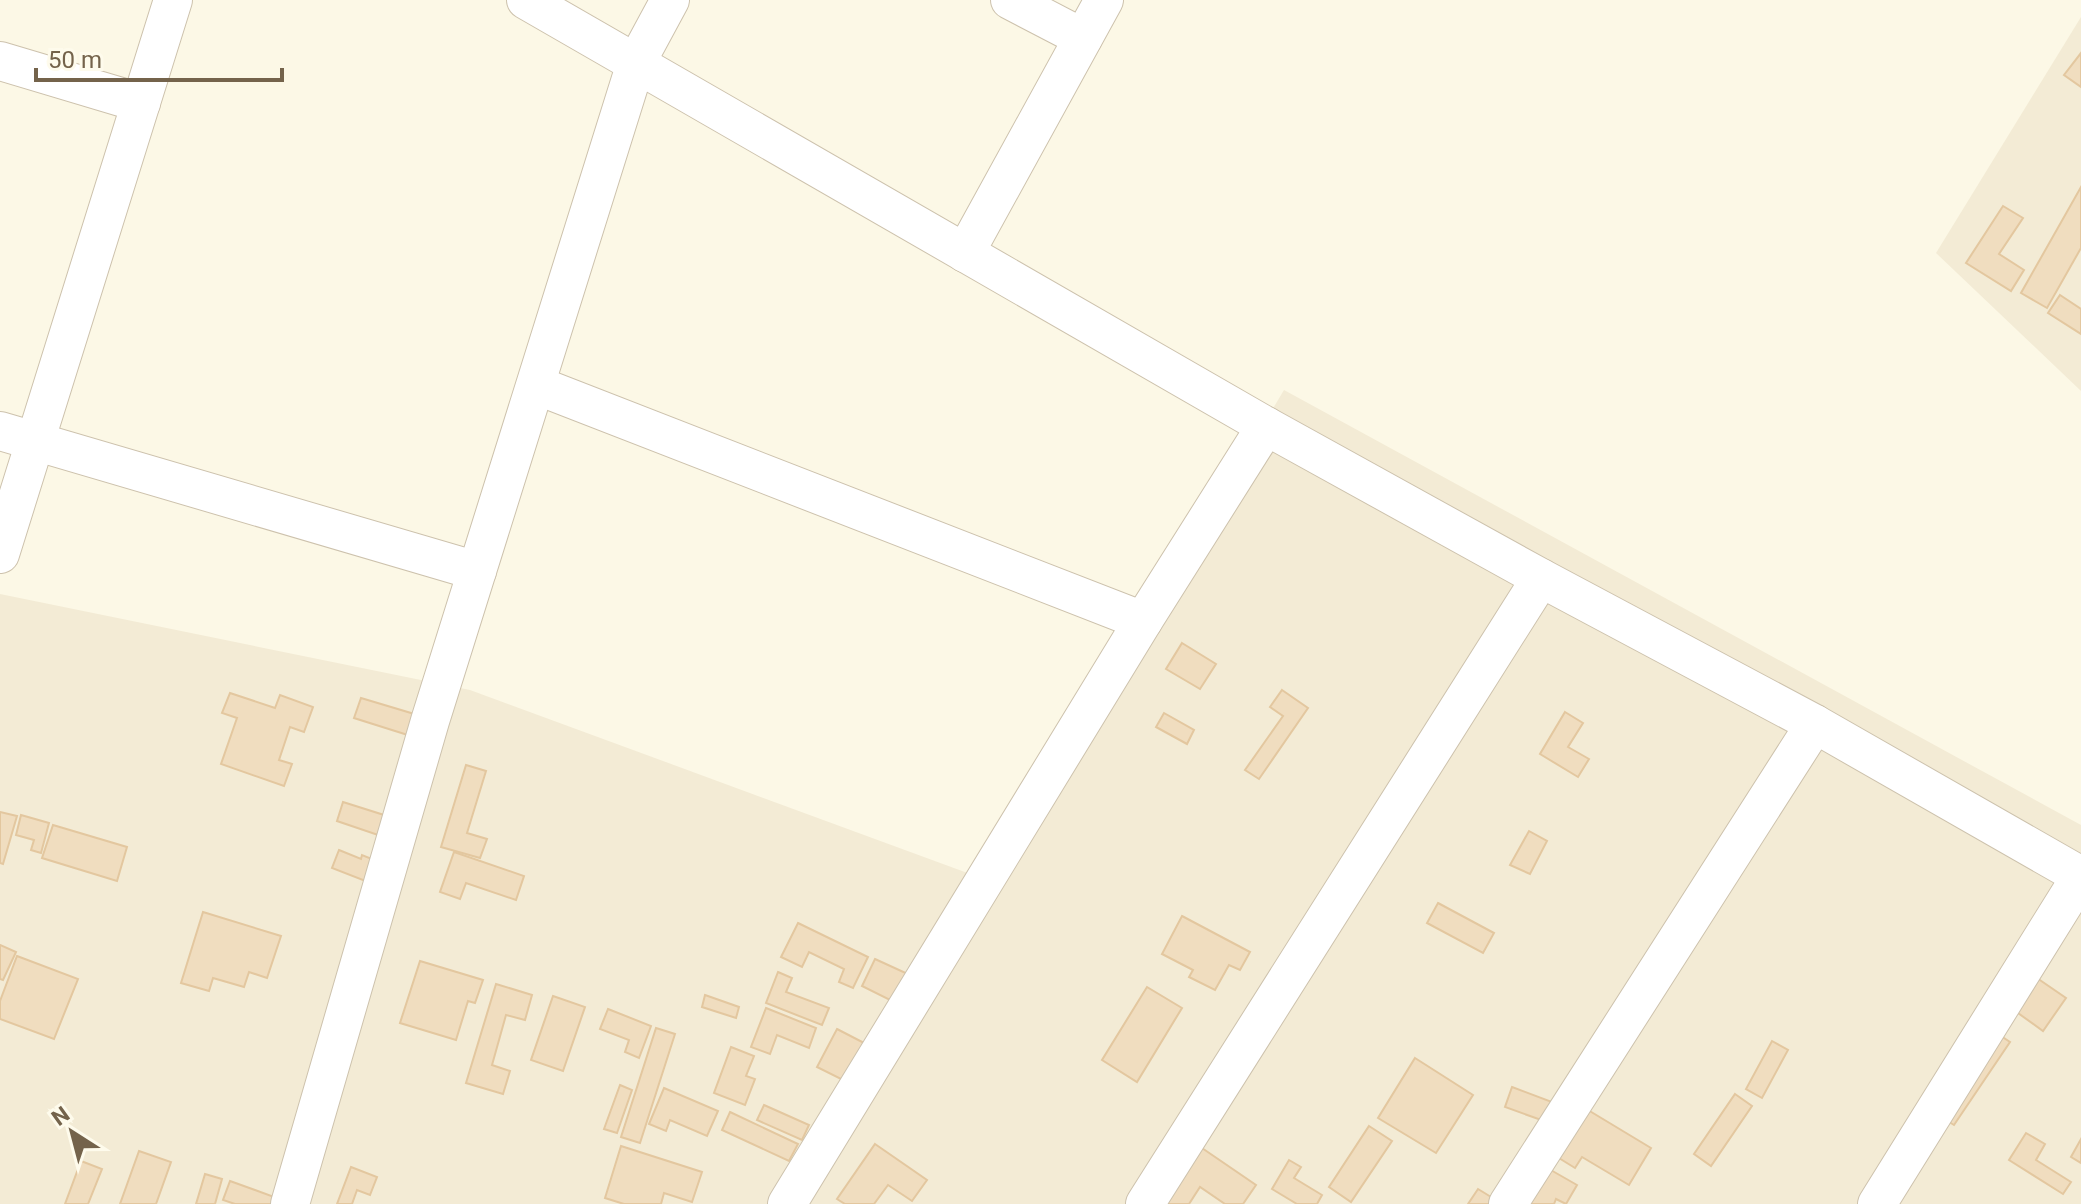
<svg xmlns="http://www.w3.org/2000/svg" width="2081" height="1204" viewBox="0 0 2081 1204" font-family="Roboto,sans-serif">
<style>
.residential{fill:#f3ebd5}
.building{fill:#f0ddbf;stroke:#e3c79f;stroke-width:2}
.lines{fill:none;stroke-linecap:round;stroke-linejoin:round}
.minor-casing{stroke:#cdc2ad;stroke-width:40}
.minor{stroke:#fff;stroke-width:38}
</style>
<rect width="100%" height="100%" fill="#fcf8e6"/>
<!-- residential -->
<g class="residential">
<path d="M 2081,17 L 2081,391 L 1936,253 Z"/>
<path d="M 1284,390 L 2081,825 L 2081,1204 L 0,1204 L 0,594 L 470,690 L 992,882 Z"/>
</g>
<!-- building -->
<g class="building">
<path d="M 2081,53 L 2081,87 L 2064,75 Z"/>
<path d="M 2081,187 L 2081,248 L 2047,308 L 2021,293 Z"/>
<path d="M 2003,206 L 2023,218 L 1999,254 L 2024,270 L 2011,291 L 1966,263 Z"/>
<path d="M 2060,295 L 2081,309 L 2081,334 L 2048,313 Z"/>
<path d="M 1182,643 L 1216,664 L 1200,689 L 1166,669 Z"/>
<path d="M 1282,690 L 1308,708 L 1259,779 L 1245,770 L 1283,716 L 1270,707 Z"/>
<path d="M 230,693 L 275,708 L 280,695 L 313,707 L 304,732 L 290,727 L 279,760 L 292,764 L 284,786 L 221,764 L 237,718 L 222,713 Z"/>
<path d="M 361,698 L 421,716 L 414,737 L 354,718 Z"/>
<path d="M 1565,712 L 1583,723 L 1568,747 L 1589,759 L 1578,777 L 1540,754 Z"/>
<path d="M 1164,713 L 1194,730 L 1187,744 L 1156,727 Z"/>
<path d="M 466,765 L 486,771 L 467,833 L 487,839 L 480,858 L 441,847 Z"/>
<path d="M 343,802 L 384,815 L 378,835 L 337,821 Z"/>
<path d="M 0,812 L 17,816 L 3,864 L 0,863 Z"/>
<path d="M 21,815 L 49,823 L 41,853 L 31,850 L 34,840 L 16,835 Z"/>
<path d="M 53,825 L 127,847 L 117,881 L 42,858 Z"/>
<path d="M 1529,831 L 1547,841 L 1530,874 L 1510,865 Z"/>
<path d="M 339,850 L 361,859 L 362,855 L 377,861 L 368,882 L 332,868 Z"/>
<path d="M 454,852 L 524,876 L 516,900 L 466,883 L 460,899 L 440,892 Z"/>
<path d="M 1438,903 L 1494,933 L 1483,953 L 1427,923 Z"/>
<path d="M 203,912 L 281,936 L 267,978 L 249,972 L 244,987 L 213,978 L 209,991 L 181,983 Z"/>
<path d="M 1182,916 L 1250,952 L 1240,970 L 1229,965 L 1215,990 L 1189,977 L 1193,970 L 1162,954 Z"/>
<path d="M 798,923 L 868,957 L 853,988 L 839,982 L 844,969 L 809,952 L 802,967 L 781,957 Z"/>
<path d="M 0,945 L 16,952 L 3,980 L 0,979 Z"/>
<path d="M 17,956 L 78,979 L 54,1039 L 0,1019 L 0,1001 Z"/>
<path d="M 875,959 L 910,975 L 896,1003 L 862,986 Z"/>
<path d="M 420,961 L 483,980 L 475,1003 L 468,1001 L 456,1040 L 400,1023 Z"/>
<path d="M 778,972 L 792,978 L 786,992 L 829,1008 L 822,1025 L 766,1003 Z"/>
<path d="M 2034,976 L 2066,998 L 2043,1031 L 2011,1008 Z"/>
<path d="M 496,984 L 532,995 L 525,1020 L 506,1015 L 492,1065 L 510,1071 L 503,1094 L 466,1083 Z"/>
<path d="M 1147,987 L 1182,1008 L 1137,1082 L 1102,1060 Z"/>
<path d="M 705,995 L 739,1007 L 736,1018 L 702,1007 Z"/>
<path d="M 553,996 L 585,1007 L 563,1071 L 531,1060 Z"/>
<path d="M 766,1008 L 816,1028 L 809,1048 L 777,1035 L 770,1054 L 751,1047 Z"/>
<path d="M 608,1009 L 651,1026 L 639,1058 L 625,1052 L 629,1040 L 600,1029 Z"/>
<path d="M 656,1028 L 675,1034 L 640,1143 L 621,1137 Z"/>
<path d="M 837,1029 L 868,1045 L 849,1083 L 817,1067 Z"/>
<path d="M 1998,1034 L 2010,1042 L 1954,1125 L 1941,1117 Z"/>
<path d="M 1772,1041 L 1788,1050 L 1762,1098 L 1746,1089 Z"/>
<path d="M 731,1047 L 754,1056 L 746,1076 L 755,1079 L 745,1105 L 714,1093 Z"/>
<path d="M 1415,1058 L 1473,1095 L 1436,1153 L 1378,1118 Z"/>
<path d="M 620,1085 L 632,1090 L 617,1133 L 604,1129 Z"/>
<path d="M 1512,1087 L 1552,1102 L 1544,1121 L 1505,1107 Z"/>
<path d="M 664,1088 L 718,1111 L 707,1136 L 670,1120 L 666,1131 L 649,1124 Z"/>
<path d="M 1735,1094 L 1752,1106 L 1711,1166 L 1694,1154 Z"/>
<path d="M 764,1105 L 809,1125 L 802,1140 L 757,1120 Z"/>
<path d="M 1583,1107 L 1651,1148 L 1629,1185 L 1582,1157 L 1575,1168 L 1554,1155 Z"/>
<path d="M 730,1112 L 798,1144 L 789,1161 L 722,1130 Z"/>
<path d="M 1369,1126 L 1392,1141 L 1351,1202 L 1329,1187 Z"/>
<path d="M 2026,1133 L 2045,1144 L 2036,1160 L 2071,1182 L 2063,1194 L 2009,1160 Z"/>
<path d="M 2081,1139 L 2081,1163 L 2071,1157 Z"/>
<path d="M 875,1144 L 927,1180 L 912,1201 L 888,1185 L 874,1204 L 845,1204 L 837,1199 Z"/>
<path d="M 621,1146 L 702,1172 L 692,1202 L 664,1193 L 661,1204 L 624,1204 L 605,1198 Z"/>
<path d="M 1199,1146 L 1256,1185 L 1243,1204 L 1225,1204 L 1200,1187 L 1189,1204 L 1162,1204 Z"/>
<path d="M 139,1151 L 171,1162 L 156,1204 L 120,1204 Z"/>
<path d="M 1289,1160 L 1301,1167 L 1294,1178 L 1322,1195 L 1317,1204 L 1297,1204 L 1272,1189 Z"/>
<path d="M 81,1161 L 102,1169 L 88,1204 L 65,1204 Z"/>
<path d="M 1542,1165 L 1577,1185 L 1566,1204 L 1556,1199 L 1554,1204 L 1519,1204 Z"/>
<path d="M 351,1167 L 377,1177 L 370,1195 L 357,1190 L 352,1204 L 337,1204 Z"/>
<path d="M 205,1174 L 222,1179 L 215,1204 L 196,1204 Z"/>
<path d="M 230,1181 L 277,1198 L 275,1204 L 235,1204 L 223,1200 Z"/>
<path d="M 1478,1189 L 1496,1200 L 1494,1204 L 1468,1204 Z"/>
</g>
<g class="lines">
<!-- minor casing -->
<g class="minor-casing">
<g id="minor">
<path d="M 526,0 L 1266,426 L 1541,578 L 1815,724 L 2081,876"/>
<path d="M 1010,0 L 1083,38"/>
<path d="M 0,61 L 141,103"/>
<path d="M 965,253 L 1104,0"/>
<path d="M 536,385 L 1143,621"/>
<path d="M 0,431 L 477,571"/>
<path d="M 0,554 L 173,0"/>
<path d="M 290,1204 L 430,721 L 636,63 L 670,0"/>
<path d="M 787,1204 L 1143,621 L 1266,426"/>
<path d="M 1145,1204 L 1541,578"/>
<path d="M 1508,1204 L 1815,724"/>
<path d="M 1877,1204 L 2081,876"/>
</g>
</g>
<!-- minor -->
<use href="#minor" class="minor"/>
</g>
<!-- north arrow -->
<g transform="translate(72 1132) rotate(324)" stroke="#fefbec" stroke-width="6" paint-order="stroke">
<path d="M0-6L14 30L0 20L-14 30Z" fill="#74634b"/>
<text y="-12" font-size="22" font-weight="bold" text-anchor="middle" fill="#74634b">N</text>
</g>
<!-- scale -->
<path d="M36 68v12h246v-12" fill="none" stroke="#74634b" stroke-width="4"/>
<text x="48" y="68" font-size="24" fill="#74634b" stroke="#fefbec" stroke-width="6" paint-order="stroke">50 m</text>
</svg>
